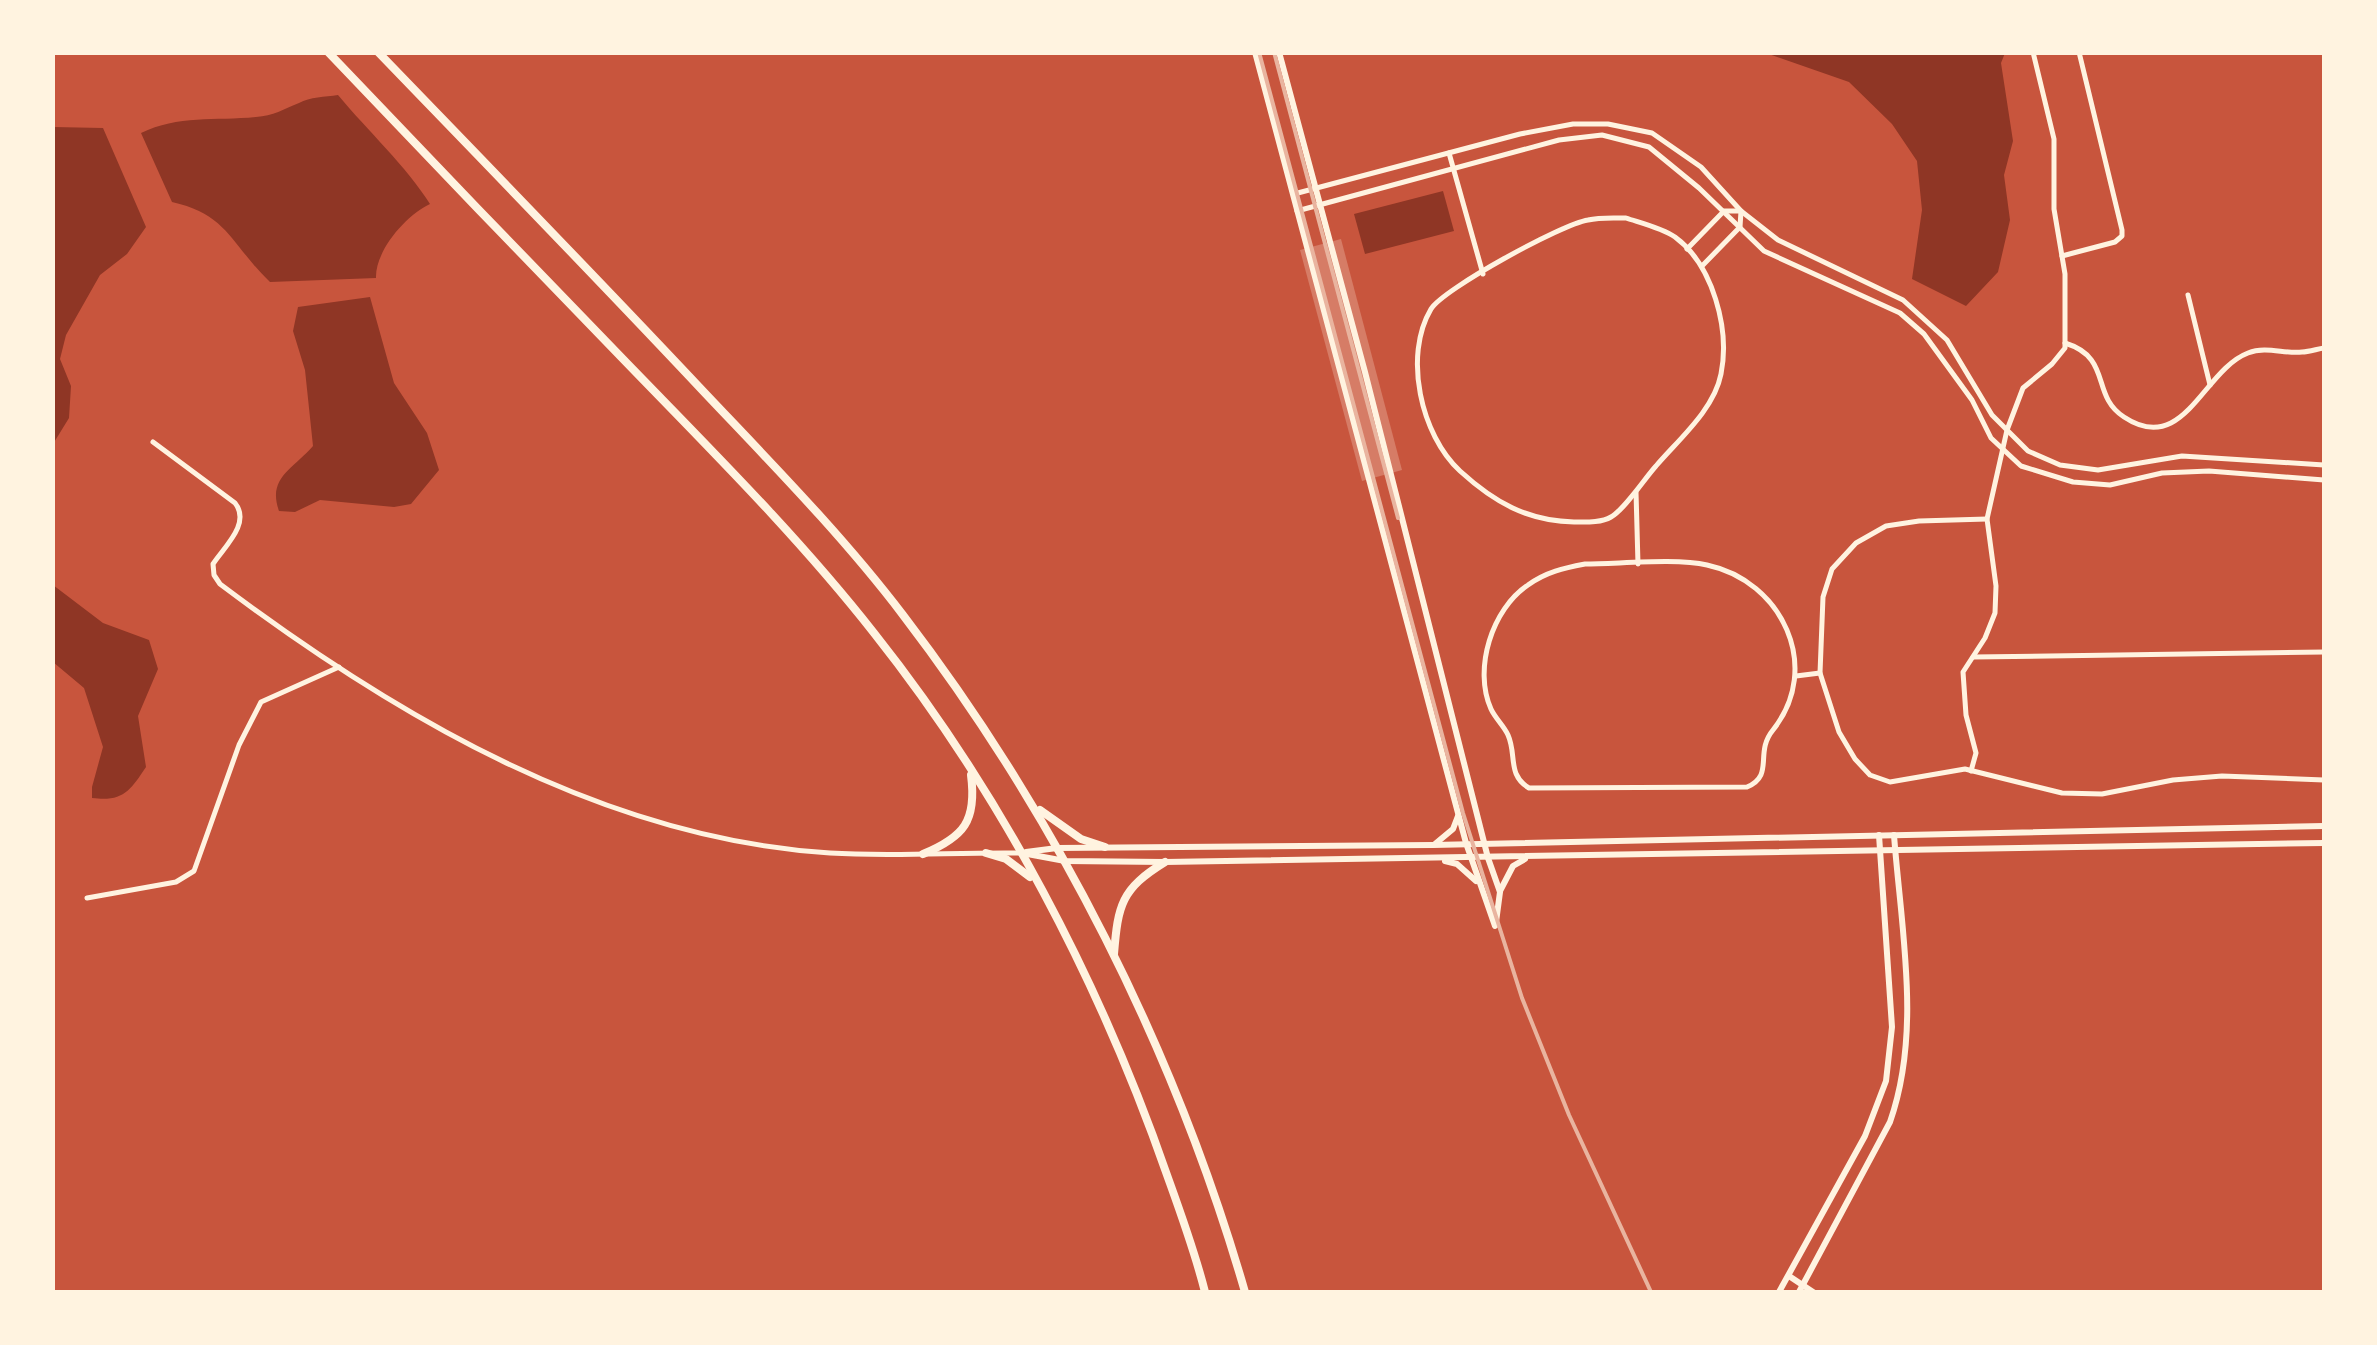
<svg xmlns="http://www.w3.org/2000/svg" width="2377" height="1345" viewBox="0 0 2377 1345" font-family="Overpass,sans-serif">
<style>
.water{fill:#8f3625}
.building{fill:#d67c66}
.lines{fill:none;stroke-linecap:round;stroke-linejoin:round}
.minor{stroke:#fff3e0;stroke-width:5}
.tertiary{stroke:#fff3e0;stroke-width:6}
.secondary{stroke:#fff3e0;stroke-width:8}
.rail{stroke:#e9b49f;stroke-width:4}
</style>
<rect width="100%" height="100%" fill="#c8553d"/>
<!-- water -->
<g class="water">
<path d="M 1766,53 L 2005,53 L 2001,63 L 2013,141 L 2004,175 L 2010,220 L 1998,272 L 1966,306 L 1912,279 L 1922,210 L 1917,161 L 1892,124 L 1849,82 Z"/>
<path d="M 338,95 C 367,130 407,167 430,204 C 406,215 375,251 376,278 L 270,282 C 231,245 229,215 172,202 L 141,133 C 178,115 215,121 256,117 C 273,116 284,109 299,103 C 310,97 325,97 338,95 Z"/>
<path d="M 53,127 L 103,128 L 146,227 L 127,254 L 100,275 L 66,335 L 60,359 L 71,386 L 69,418 L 53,444 Z"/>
<path d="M 1443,191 L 1454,231 L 1365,254 L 1354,214 Z"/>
<path d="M 370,297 L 394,383 L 427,433 L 439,470 L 411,504 L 394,507 L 320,500 L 295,512 L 279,511 C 267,478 293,469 313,446 L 305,370 L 293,331 L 298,307 Z"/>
<path d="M 53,585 L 103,623 L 149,640 L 158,669 L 138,716 L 146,767 C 130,791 123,802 92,798 L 92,787 L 103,747 L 84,688 L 53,662 Z"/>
</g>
<!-- building -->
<path class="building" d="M 1341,239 L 1402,470 L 1362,481 L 1300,250 Z"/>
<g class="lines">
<!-- minor -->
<g class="minor">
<path d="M 1449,153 L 1483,274"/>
<path d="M 1294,194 L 1520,134 L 1573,124 L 1608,124 L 1652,133 L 1701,167 L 1741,211 L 1778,240 L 1903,300 L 1947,340 L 1992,415 L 2028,451 L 2060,465 L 2098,470 L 2182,456 L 2324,465"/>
<path d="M 1297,211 L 1559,140 L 1602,135 L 1649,147 L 1699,188 L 1764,251 L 1900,313 L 1924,334 L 1972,400 L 1991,438 L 2021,466 L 2073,482 L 2110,485 L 2162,473 L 2209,471 L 2324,480"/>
<path d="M 1626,218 C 1641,223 1662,228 1675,237 C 1713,265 1730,329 1721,374 C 1714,410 1678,440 1656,466 C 1645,478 1624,510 1611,517 C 1601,523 1585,522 1574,522 C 1527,521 1494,502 1460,471 C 1421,435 1403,356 1431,309 C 1443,289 1562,224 1588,220 C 1600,217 1613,218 1626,218 Z"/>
<path d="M 1687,249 L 1724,211 L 1741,211 L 1740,227 L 1703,265"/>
<path d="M 2062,256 L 2115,242 L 2122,236 L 2122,230 L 2079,52"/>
<path d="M 2188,295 L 2210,385"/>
<path d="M 2065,343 C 2113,358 2090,395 2124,417 C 2184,457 2203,370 2248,353 C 2266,346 2284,354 2302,352 C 2309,352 2317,349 2324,348"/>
<path d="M 153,442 L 235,503 C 251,523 225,546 213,564 L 214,575 L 220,584 C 397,717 604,839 830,853 C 893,857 957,852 1020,853"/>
<path d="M 1636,492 L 1638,564"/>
<path d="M 1987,519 L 1919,521 L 1886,526 L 1856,543 L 1832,569 L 1823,597 L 1820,673 L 1839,732 L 1855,759 L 1870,775 L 1890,782 L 1965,769 L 2062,793 L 2102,794 L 2173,780 L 2222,776 L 2324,780"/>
<path d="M 1585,564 C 1618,564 1677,558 1707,565 C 1782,581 1823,667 1773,730 C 1754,753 1775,775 1747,787 L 1529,788 C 1507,775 1517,755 1508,735 C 1504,726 1495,718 1491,709 C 1473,669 1492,609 1528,585 C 1546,572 1564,568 1585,564 Z"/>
<path d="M 1973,657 L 2324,652"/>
<path d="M 1796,676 L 1820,673"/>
<path d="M 1971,771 L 1976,753 L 1966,715 L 1963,672 L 1985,638 L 1995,613 L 1996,586 L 1987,519 L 2007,430 L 2023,388 L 2052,364 L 2065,348 L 2065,274 L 2054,209 L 2054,139 L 2033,52"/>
<path d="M 87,898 L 176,882 L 194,871 L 239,745 L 261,702 L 339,667"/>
</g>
<!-- tertiary -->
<g class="tertiary">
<path d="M 1255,52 L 1466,843 L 1495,926"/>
<path d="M 1279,52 L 1365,372 L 1488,858 L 1500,892 L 1496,922"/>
<path d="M 1435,844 L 1453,829 L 1458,816"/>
<path d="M 1026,852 L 1057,848 L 1433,845 L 2324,826"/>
<path d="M 1022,853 L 1065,861 L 1165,862 L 2324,843"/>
<path d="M 1445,861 L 1457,864 L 1476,881"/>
<path d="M 1500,891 L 1513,866 L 1525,859"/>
<path d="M 1789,1276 L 1813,1292"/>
<path d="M 1779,1292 L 1865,1136 L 1886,1081 L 1892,1027 L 1879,835"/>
<path d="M 1799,1292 L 1890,1122 C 1922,1031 1901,929 1894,835"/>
</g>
<!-- secondary -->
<g class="secondary">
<path d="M 328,52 C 426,155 524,257 623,359 C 709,448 797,535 874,633 C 1001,793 1100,982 1167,1175 C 1181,1214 1195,1252 1205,1292"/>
<path d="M 378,52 C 487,165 596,277 703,391 C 772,464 843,536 903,615 C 1056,815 1175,1050 1245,1292"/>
<path d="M 1040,810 L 1081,839 L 1105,847"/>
<path d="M 986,853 L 1006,859 L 1030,877"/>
<path d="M 923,854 C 964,837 977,821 971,775"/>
<path d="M 1114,954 C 1118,905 1121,889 1165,862"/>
</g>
<!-- rail -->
<g class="rail">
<path d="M 1259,52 L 1463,813 L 1522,998 L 1569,1115 L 1651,1292"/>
<path d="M 1274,52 L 1398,518"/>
</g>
</g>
<!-- border -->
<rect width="2377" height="1345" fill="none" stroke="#fff3e0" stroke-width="110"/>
</svg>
